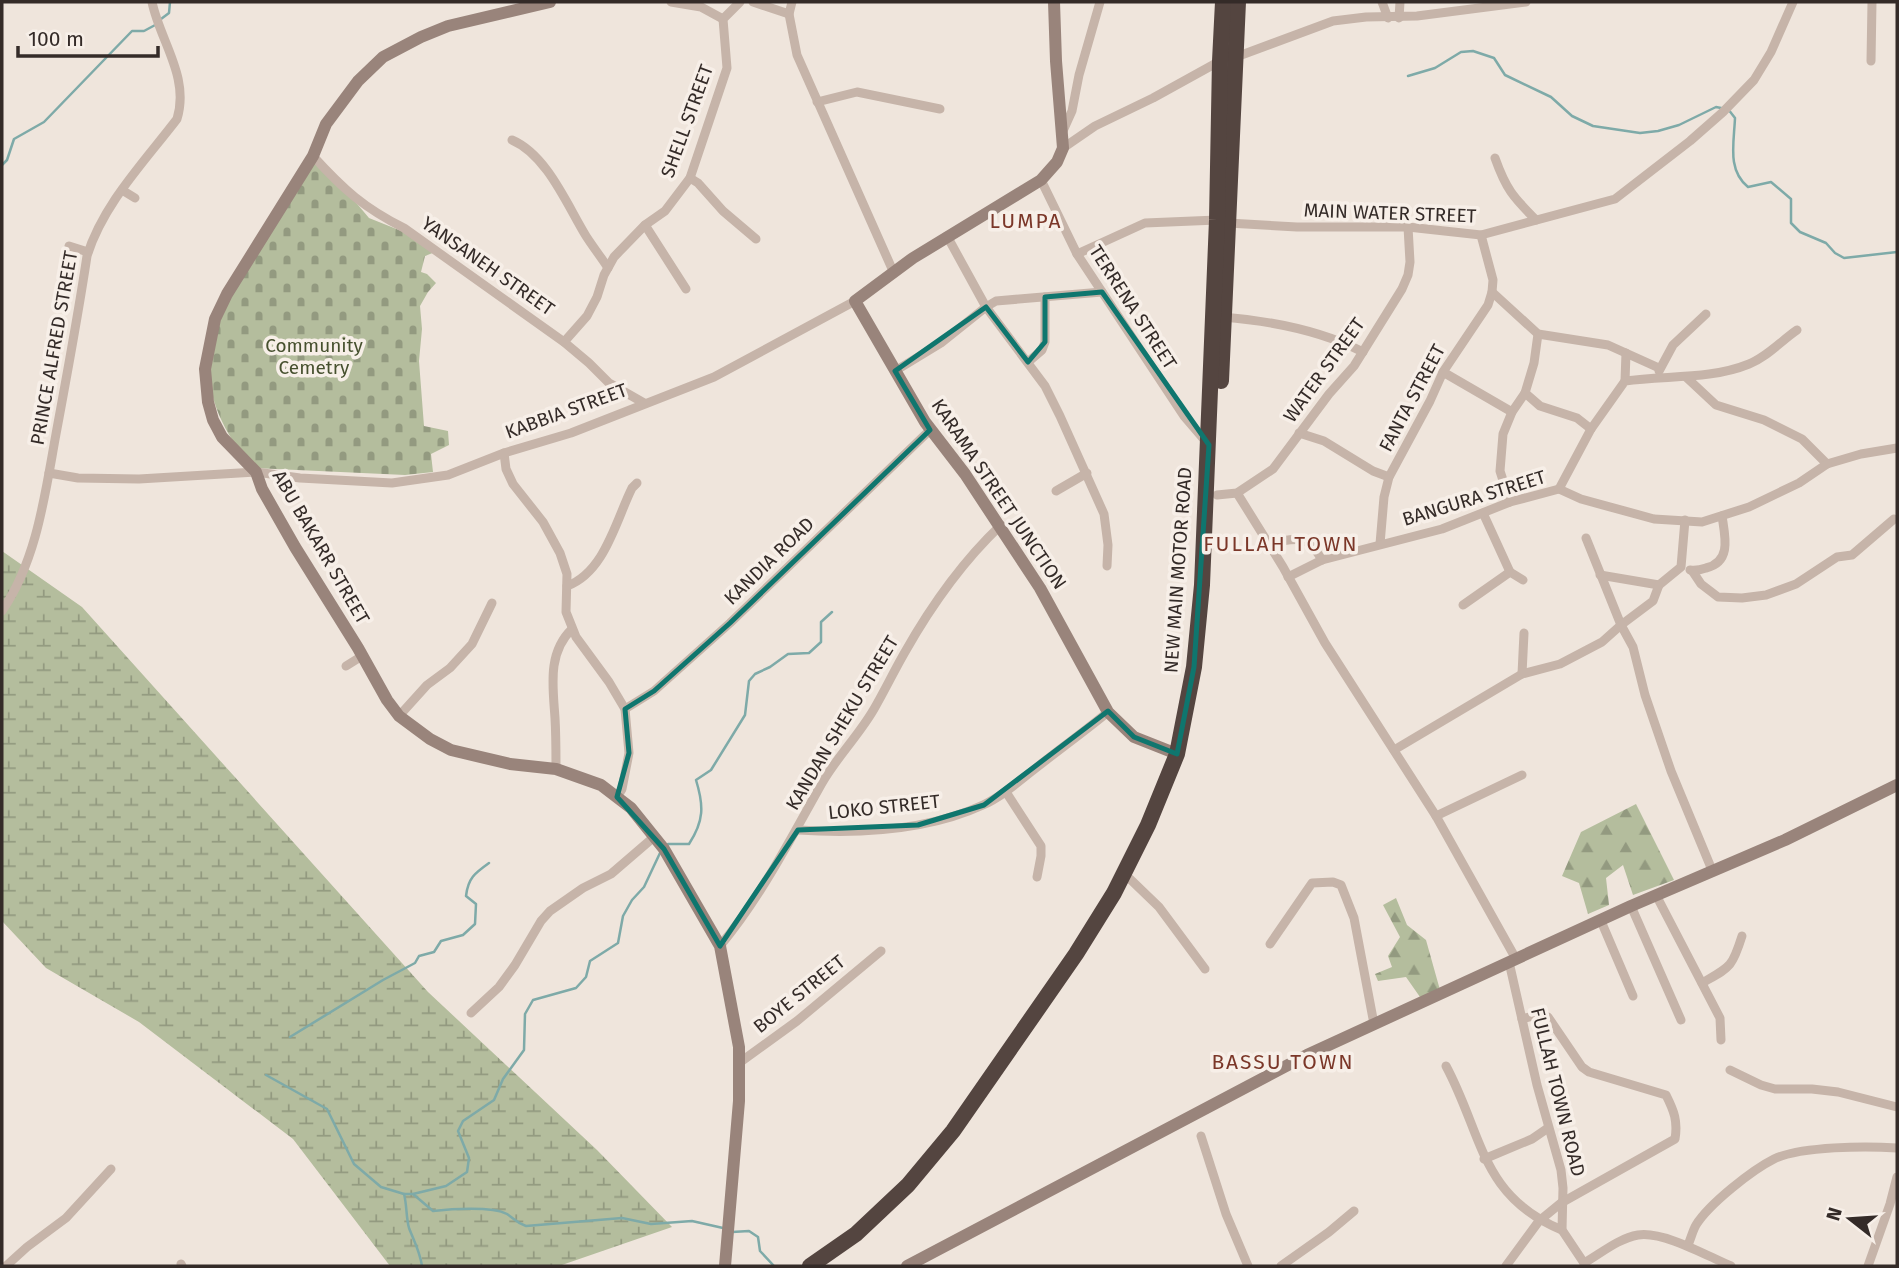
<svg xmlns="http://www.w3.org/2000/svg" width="1899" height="1268" viewBox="0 0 1899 1268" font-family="'Fira Sans',sans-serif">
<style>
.forest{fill:url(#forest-firs)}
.wetland{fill:url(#wetland-marsh)}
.cemetery{fill:url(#cemetery-stones)}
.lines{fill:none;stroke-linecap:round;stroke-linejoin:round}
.stream{stroke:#7eaaa8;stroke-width:2.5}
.street{stroke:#c6b4a9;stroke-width:9}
.secondary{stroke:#99847b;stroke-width:12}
.highway{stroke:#544540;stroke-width:16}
.marked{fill:none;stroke:#0f766e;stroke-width:5;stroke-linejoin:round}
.labels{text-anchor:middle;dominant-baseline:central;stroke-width:7;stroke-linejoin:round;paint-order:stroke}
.street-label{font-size:19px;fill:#342b28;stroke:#f7efe8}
.park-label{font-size:19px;fill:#46502e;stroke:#f7efe8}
.neighbourhood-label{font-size:21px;letter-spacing:2px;fill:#7b3729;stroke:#f7efe8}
</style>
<defs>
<pattern id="forest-firs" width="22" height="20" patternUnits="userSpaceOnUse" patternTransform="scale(1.75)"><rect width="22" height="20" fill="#b4bd9d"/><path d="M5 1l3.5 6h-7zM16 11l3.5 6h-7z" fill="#939a80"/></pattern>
<pattern id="wetland-marsh" width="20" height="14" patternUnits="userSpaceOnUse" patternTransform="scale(1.75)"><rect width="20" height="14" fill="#b4bd9d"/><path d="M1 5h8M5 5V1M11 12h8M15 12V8" fill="none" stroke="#939a80"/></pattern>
<pattern id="cemetery-stones" width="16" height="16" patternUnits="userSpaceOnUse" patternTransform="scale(1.75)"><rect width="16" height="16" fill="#b4bd9d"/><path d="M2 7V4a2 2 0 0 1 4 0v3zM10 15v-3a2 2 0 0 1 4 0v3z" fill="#939a80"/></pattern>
</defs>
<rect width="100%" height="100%" fill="#efe5dc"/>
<!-- forest -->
<g class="forest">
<path d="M 1636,804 L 1674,880 L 1633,895 L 1623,865 L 1606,878 L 1609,905 L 1588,914 L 1579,883 L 1562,876 L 1581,832 Z"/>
<path d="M 1396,898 L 1407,925 L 1426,940 L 1440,990 L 1420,997 L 1406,977 L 1378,981 L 1375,974 L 1392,967 L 1388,956 L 1400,937 L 1383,905 Z"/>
</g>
<!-- wetland -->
<path class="wetland" d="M 2,551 L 82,607 L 428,992 L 597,1150 L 672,1227 L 559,1266 L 390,1266 L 293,1139 L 139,1022 L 46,968 L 2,921 Z"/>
<!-- cemetery -->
<path class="cemetery" d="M 313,161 L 353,199 L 369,218 L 404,232 L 435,252 L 425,256 L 421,272 L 427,274 L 436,283 L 428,292 L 420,306 L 422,329 L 419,361 L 424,426 L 448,431 L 449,445 L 431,454 L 433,472 L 405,475 L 253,468 C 215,422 201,383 211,324 Z"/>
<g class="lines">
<!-- stream -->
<g class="stream">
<path d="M 161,19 L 169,13 L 170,2"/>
<path d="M 1408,76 L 1435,68 L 1461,52 L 1473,51 L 1494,58 L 1505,75 L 1551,97 L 1572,116 L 1593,126 L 1640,133 L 1658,131 L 1679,125 L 1716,107 L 1721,108"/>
<path d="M 1728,109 L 1735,118 C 1734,143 1727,170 1748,187 L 1771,182 L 1791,199 L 1791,223 L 1800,232 L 1826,243 L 1835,253 L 1844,258 L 1897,252"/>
<path d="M 2,165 L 7,160 L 14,139 L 44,122 L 132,31 L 144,31 L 157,24"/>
<path d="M 667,846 L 668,844 L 689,844 C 704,821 704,806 696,780 L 711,770 L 745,715 L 749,681 L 755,674 L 770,667 L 788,654 L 809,653 L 821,642 L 821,622 L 832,612"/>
<path d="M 290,1037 L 383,980 L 415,963 L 419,956 L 434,952 L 441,941 L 463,935 L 475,924 L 476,904 L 466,896 C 468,878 475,873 489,863"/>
<path d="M 266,1075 L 327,1109 L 354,1164 L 381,1187 L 404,1194 C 407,1205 406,1218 409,1228 C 414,1241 420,1252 422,1266"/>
<path d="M 404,1194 L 413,1194 L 433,1211 C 450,1209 492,1206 507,1214 C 515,1219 516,1223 526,1226 L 622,1218 L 651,1224 L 692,1221 L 723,1228"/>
<path d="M 413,1194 L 446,1186 L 467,1172 L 469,1158 L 458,1131 L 463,1121 L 494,1100 L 503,1079 L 524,1050 L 525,1014 L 533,1000 L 576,988 L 586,977 L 590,961 L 618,943 L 623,916 L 632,900 L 644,887 L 660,853"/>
<path d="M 732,1232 L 749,1231 L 758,1237 L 760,1251 L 774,1266"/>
</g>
<!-- street -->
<g class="street">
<path d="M 671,2 L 701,7 L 723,19"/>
<path d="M 753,2 L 789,14"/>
<path d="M 792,2 L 789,14 L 797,55 L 893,271"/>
<path d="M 1382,2 L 1388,18"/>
<path d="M 1399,18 L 1400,2"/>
<path d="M 1236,57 L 1333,21 L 1366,17 L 1417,16 L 1526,2"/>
<path d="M 1871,61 L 1872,2"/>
<path d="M 817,102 L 857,92 L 940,109"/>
<path d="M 1063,131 L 1072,111 L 1079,75 L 1100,2"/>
<path d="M 512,140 C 547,155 567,205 586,236 C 593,247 601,257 608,268"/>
<path d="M 1063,148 L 1095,126 L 1153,98 L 1220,61"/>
<path d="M 313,156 C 343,189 364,208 404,228 L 564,342 L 589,363 L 609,383 L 644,403"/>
<path d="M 1495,158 C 1506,189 1513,197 1536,220"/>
<path d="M 690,178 L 698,183 L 723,211 L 756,239"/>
<path d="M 1041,180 L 1077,254 L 1184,416 L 1208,444"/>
<path d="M 122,190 L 135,198"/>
<path d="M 1228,223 L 1297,227 L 1408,227 L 1481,235 L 1615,199 L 1690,141 L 1723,112 L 1754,80 L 1771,52 L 1793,2"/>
<path d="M 645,225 L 686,289"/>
<path d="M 947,236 L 986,307 L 1045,386 L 1060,416 L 1104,514 L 1108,545 L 1107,566"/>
<path d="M 69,246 L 88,252"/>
<path d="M 1077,254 L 1145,223 L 1217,220"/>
<path d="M 1492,292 L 1538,334 L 1608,345 L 1659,368"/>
<path d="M 1223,317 C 1271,321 1320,330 1363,352"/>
<path d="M 564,342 L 587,316 L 597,297 L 604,275 L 614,257 L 645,225 L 665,211 L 690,178 L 727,68 L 723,19 L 740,2"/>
<path d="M 1028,362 L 1042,350 L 1045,342 L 1045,297"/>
<path d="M 895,371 L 941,343 L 986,307 L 996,301 L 1102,292"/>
<path d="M 1659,371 L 1673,345 L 1706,314"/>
<path d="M 1443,372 L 1512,412"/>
<path d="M 1686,377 L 1716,405 L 1764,420 L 1802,439 L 1827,464 L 1861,454 L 1897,448"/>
<path d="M 1625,381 L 1626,353"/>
<path d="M 1525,393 L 1540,406 L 1577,418 L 1591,429"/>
<path d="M 1299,433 L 1324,441 L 1373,471 L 1389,477"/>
<path d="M 504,453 L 506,469 L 513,484 L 543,522 L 560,553 L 567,574 L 566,612 L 576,637 L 609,682 L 625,709 L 629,753 L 622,789 L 617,797"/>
<path d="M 49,473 L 78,478 L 139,479 L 256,472 L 300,478 L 392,483 L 448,475 L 504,453 L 571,433 L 714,377 L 855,301"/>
<path d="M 1559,489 L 1591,429 L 1625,381 C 1665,375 1710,380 1749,364 C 1767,357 1781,341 1797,330"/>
<path d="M 1056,491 L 1087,473"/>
<path d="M 1237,493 L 1283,567 L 1325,643 L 1436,816 L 1516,959"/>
<path d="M 1217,495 L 1237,493 L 1273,469 L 1329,394 L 1354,366 L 1402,289 L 1408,275 L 1410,262 L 1408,227"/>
<path d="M 1510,502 L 1500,471 L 1503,434 L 1512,412 L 1525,393 L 1534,363 L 1538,334"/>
<path d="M 1483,513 L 1510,572"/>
<path d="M 1586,538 L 1621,625 L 1633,647 L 1645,695 L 1671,771 L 1712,870"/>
<path d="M 1268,543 C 1297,540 1305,531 1322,560"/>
<path d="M 1380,544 L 1384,497 L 1389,477 L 1430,401 L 1443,372 L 1488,305 L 1492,292 L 1493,280 L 1481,235"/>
<path d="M 1690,570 C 1696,571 1700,570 1706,568 C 1732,562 1725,536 1722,516"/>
<path d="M 1693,572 L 1701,584 L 1718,597 L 1742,598 L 1766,595 L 1796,584 L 1837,557 L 1852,555 L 1894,519"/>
<path d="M 1600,575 L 1659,585"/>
<path d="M 1288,577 L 1322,560 L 1442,529 L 1510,502 L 1559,489 L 1581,499 L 1654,519 L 1702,522 L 1749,507 L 1799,483 L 1827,464"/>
<path d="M 567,586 C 605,572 616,520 632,488 L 637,483"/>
<path d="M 1463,605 L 1510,572 L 1523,580"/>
<path d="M 2,611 C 37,560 45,494 56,434 C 67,375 78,316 87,256 C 103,204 145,161 177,119 C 190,77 160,41 152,2"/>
<path d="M 346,666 L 362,656"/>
<path d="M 1522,674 L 1524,633"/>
<path d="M 625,709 L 654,691 L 730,623 L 930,430"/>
<path d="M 399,716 L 427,685 L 450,668 L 472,644 L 492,603"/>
<path d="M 1394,750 L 1522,674 L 1560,664 L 1602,642 L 1621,625 L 1653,601 L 1659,585 L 1681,567 L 1685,520"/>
<path d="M 556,769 C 556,752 556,735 555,718 C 553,687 547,653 572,629"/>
<path d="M 1006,792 L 1041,846 L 1041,856 L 1037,877"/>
<path d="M 1436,816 L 1522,775"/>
<path d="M 798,830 C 859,834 927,831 983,805 C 1003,796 1019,781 1036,768 C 1060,749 1085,731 1108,712"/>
<path d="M 1130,879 L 1159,907 L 1205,969"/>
<path d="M 1656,895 L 1720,1018 L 1721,1040"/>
<path d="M 1631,906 L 1681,1020"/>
<path d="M 1601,921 L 1633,996"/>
<path d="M 1270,944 L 1312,883 L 1333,882 L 1341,885 L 1354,918 L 1374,1024"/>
<path d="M 720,946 C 761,897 791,838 822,783 C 837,757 859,735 874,709 C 885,690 894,671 905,652 C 931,606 962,562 1001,525"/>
<path d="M 1509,962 L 1537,1085 L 1561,1170 L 1563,1188 L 1562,1230 L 1586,1266"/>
<path d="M 1702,983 C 1730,967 1732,968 1742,936"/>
<path d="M 471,1013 L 499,987 L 515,965 L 541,921 L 550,911 L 583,888 L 611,874 L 654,837"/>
<path d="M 739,1063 L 797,1021 L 881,951"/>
<path d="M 1446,1066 C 1483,1135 1480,1196 1562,1230"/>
<path d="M 1730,1070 L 1761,1085 L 1775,1089 L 1812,1089 L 1838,1092 L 1897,1107"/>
<path d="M 1201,1136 L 1226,1214 L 1248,1266"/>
<path d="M 1484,1159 L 1532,1139 L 1548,1128"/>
<path d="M 1688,1245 C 1691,1238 1693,1230 1696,1225 C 1709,1204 1752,1170 1774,1159 C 1801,1146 1867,1146 1897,1148"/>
<path d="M 1584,1263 C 1600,1254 1619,1238 1638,1235 C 1664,1231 1707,1256 1731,1266"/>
<path d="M 181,1264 L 182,1266"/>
<path d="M 6,1266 L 27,1247 L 66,1218 L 111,1169"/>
<path d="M 1281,1266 L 1329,1232 L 1354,1211"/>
<path d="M 1506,1266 L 1539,1221 L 1561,1203 L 1675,1139 C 1678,1121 1674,1111 1666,1095 L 1589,1072 L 1582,1067 L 1548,1017 L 1537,1015 L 1522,1019"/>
<path d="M 1868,1266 L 1890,1204 L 1897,1177"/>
</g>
<!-- secondary -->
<g class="secondary">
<path d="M 550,2 L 448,26 L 421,37 L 383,57 L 358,81 L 326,124 L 313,156 L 227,294 L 215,319 L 205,369 L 208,402 L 213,420 L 222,437 L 256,472 L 262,489 L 295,547 L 358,648 L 387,700 L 399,716 L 430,739 L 451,750 L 510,764 L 556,769 L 601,785 L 631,808 L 664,849 L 720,946 L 739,1047 L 739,1101 L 725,1266"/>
<path d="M 1054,2 L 1056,61 L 1063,148 L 1057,162 L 1041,180 L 913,258 L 855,301 L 925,422 L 965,474 L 1040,588 L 1108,712 L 1134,737 L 1177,754"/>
<path d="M 907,1266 L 1307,1055 L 1631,906 L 1785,840 L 1897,785"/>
</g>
<!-- highway -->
<g class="highway">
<path d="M 1221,381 L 1238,2"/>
<path d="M 810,1266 L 856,1234 L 908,1185 L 953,1131 L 1076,954 L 1114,893 L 1148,825 L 1177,754 L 1194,667 L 1202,585 L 1217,220 L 1220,61 L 1223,2"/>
</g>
</g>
<!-- marked area -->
<path class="marked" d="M 1102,292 L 1209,445 L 1194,667 L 1177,754 L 1134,737 L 1108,711 L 984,805 L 918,825 L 798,830 L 720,946 L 664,849 L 617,797 L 629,753 L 625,709 L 654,691 L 730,623 L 930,430 L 895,371 L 986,307 L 1028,362 L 1045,342 L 1045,297 Z"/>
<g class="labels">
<!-- street labels -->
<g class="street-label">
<text transform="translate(687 121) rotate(-70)">SHELL STREET</text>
<text transform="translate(1390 213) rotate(2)">MAIN WATER STREET</text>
<text transform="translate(488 266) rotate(35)">YANSANEH STREET</text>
<text transform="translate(1133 307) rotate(57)">TERRENA STREET</text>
<text transform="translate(54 348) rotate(-80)">PRINCE ALFRED STREET</text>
<text transform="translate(1324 370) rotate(-54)">WATER STREET</text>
<text transform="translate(1412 398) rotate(-62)">FANTA STREET</text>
<text transform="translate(566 411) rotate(-20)">KABBIA STREET</text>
<text transform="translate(999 494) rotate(56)">KARAMA STREET JUNCTION</text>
<text transform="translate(1474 498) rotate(-17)">BANGURA STREET</text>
<text transform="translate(321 547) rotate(60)">ABU BAKARR STREET</text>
<text transform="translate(769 561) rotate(-44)">KANDIA ROAD</text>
<text transform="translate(1178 570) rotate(-86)">NEW MAIN MOTOR ROAD</text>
<text transform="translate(842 723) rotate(-59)">KANDAN SHEKU STREET</text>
<text transform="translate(884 807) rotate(-6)">LOKO STREET</text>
<text transform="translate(799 994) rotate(-39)">BOYE STREET</text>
<text transform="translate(1558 1092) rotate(76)">FULLAH TOWN ROAD</text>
</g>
<!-- park labels -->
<g class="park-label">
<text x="314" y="345">Community<tspan x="314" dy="22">Cemetry</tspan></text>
</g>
<!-- neighbourhood labels -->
<g class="neighbourhood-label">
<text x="1026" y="221">LUMPA</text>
<text x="1281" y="544">FULLAH TOWN</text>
<text x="1283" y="1062">BASSU TOWN</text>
</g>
</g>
<!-- border -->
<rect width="1899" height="1268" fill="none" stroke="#342b28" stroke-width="7"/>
<!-- north arrow -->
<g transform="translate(1850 1219) rotate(287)" stroke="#f7efe8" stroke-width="5" paint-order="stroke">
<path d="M0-5L12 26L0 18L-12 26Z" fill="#342b28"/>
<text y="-10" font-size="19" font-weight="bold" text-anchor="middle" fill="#342b28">N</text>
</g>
<!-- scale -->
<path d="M18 46v10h140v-10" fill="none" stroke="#342b28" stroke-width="3.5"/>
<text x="28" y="46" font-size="21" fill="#342b28" stroke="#f7efe8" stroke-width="5" paint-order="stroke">100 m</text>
</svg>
